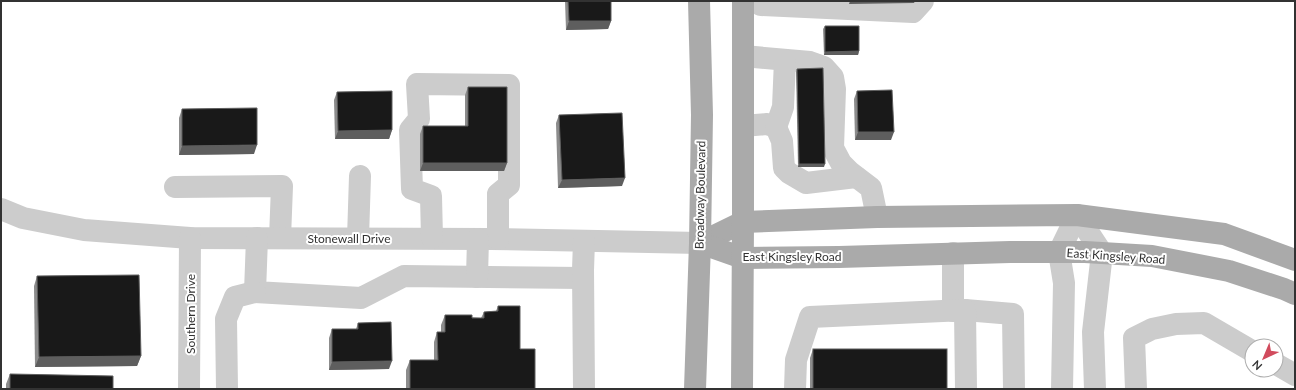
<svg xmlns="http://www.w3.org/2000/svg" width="1296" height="390" viewBox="0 0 1296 390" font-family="Lato,sans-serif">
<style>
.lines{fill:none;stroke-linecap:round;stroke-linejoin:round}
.minor{stroke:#ccc;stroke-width:22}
.major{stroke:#aaa;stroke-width:22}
.wall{fill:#8c8c8c}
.shaded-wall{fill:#5e5e5e}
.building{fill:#191919;stroke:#5e5e5e}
.labels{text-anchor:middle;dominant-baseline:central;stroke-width:4;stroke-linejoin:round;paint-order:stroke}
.street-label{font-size:12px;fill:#323232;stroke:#fff}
</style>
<rect width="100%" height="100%" fill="#fff"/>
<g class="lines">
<!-- minor -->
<g class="minor">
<path d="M 759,1 L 761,5 L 913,12 L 923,1"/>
<path d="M 743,56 L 810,62 L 824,67 L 833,77 L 835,89 L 833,148 L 841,163 L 850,172 L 871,188 L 877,217"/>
<path d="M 743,126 L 767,124 L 776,127 L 782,141 L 784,168 L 789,173 L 806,183 L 856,177"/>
<path d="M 776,127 L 783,107 L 785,60"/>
<path d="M 175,187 L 282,186 L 280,238"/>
<path d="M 1,209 L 23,218 L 84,230 L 190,238 L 491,239 L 700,243"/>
<path d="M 1077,215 L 1102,253 L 1093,332 L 1095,389"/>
<path d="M 257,238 L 255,292 L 361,298 L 404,276 L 583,278"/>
<path d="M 358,238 L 360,176"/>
<path d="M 432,238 L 431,196 L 412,189 L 410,130 L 419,119 L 417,84 L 509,85 L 509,185 L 498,194 L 498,239"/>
<path d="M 477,277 L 478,239"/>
<path d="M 965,310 L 1013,314 L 1014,389"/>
<path d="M 953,311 L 953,253"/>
<path d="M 1276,364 L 1295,375"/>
<path d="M 189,389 L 190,238"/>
<path d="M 227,389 L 226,319 L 235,297 L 255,292"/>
<path d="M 584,389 L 583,270 L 584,241"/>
<path d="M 795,389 L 796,360 L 810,317 L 965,310 L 966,389"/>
<path d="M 1062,389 L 1064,283 L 1059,252 L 1077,215"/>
<path d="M 1136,389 L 1134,338 L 1152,329 L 1176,324 L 1204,323 L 1252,351"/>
</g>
<!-- major -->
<g class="major">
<path d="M 700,243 L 743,222 L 877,217 L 1077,215 L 1224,234 L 1295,260"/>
<path d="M 700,243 L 743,258 L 839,257 L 1010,252 L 1085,252 L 1152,256 L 1229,271 L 1284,289 L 1295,294"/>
<path d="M 695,389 L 700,243 L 702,115 L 699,1"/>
<path d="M 742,389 L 743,222 L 743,1"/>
</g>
</g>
<!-- wall -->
<g class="wall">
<path d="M 565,1 L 611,1 L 611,21 L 608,29 L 566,30 Z"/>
<path d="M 825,26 L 859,51 L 858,55 L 824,55 L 823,29 Z"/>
<path d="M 797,69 L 824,167 L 798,167 L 796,72 Z"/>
<path d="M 468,87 L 507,163 L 504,171 L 420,171 L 420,134 L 423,126 L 465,126 L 465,95 Z"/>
<path d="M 857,91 L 891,140 L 855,140 L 854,99 Z"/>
<path d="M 337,92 L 392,130 L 389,139 L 335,139 L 334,100 Z"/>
<path d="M 182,109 L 254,154 L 179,155 L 179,118 Z"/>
<path d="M 559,115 L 622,186 L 558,188 L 556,123 Z"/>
<path d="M 37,276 L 141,356 L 137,366 L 35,367 L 34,286 Z"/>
<path d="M 498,306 L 520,349 L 535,389 L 406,389 L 406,370 L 410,360 L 434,360 L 434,342 L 437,332 L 441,332 L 441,325 L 445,315 L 481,318 L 484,312 L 496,311 Z"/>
<path d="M 358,323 L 389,369 L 329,370 L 329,338 L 332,329 L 356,329 Z"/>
<path d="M 813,349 L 947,389 L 810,389 L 810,358 Z"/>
<path d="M 10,374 L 113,389 L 6,389 L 6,384 Z"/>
</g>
<!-- shaded-wall -->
<g class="shaded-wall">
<path d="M 850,1 L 915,1 L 914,3 L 849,4 Z"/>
<path d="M 569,21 L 611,21 L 608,29 L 566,30 Z"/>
<path d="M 859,51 L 858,55 L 824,55 L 825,52 Z"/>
<path d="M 392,130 L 389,139 L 335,139 L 338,131 Z"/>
<path d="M 858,132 L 894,132 L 891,140 L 855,140 Z"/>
<path d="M 257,145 L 254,154 L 179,155 L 182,146 Z"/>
<path d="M 423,163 L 507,163 L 504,171 L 420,171 Z"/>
<path d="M 799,164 L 825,164 L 824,167 L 798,167 Z"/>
<path d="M 625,178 L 622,186 L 558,188 L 562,180 Z"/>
<path d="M 141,356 L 137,366 L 35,367 L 39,357 Z"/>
<path d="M 392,361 L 389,369 L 329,370 L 332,362 Z"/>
</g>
<!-- building -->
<g class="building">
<path d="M 568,1 L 611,1 L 611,21 L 569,21 Z"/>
<path d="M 825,26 L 859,26 L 859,51 L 825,52 Z"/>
<path d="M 823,68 L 825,164 L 799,164 L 797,69 Z"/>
<path d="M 468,87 L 507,87 L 507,163 L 423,163 L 423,126 L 468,126 Z"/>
<path d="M 892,90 L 894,132 L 858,132 L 857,91 Z"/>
<path d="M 392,91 L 392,130 L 338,131 L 337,92 Z"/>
<path d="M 257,108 L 257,145 L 182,146 L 182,109 Z"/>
<path d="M 622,113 L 625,178 L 562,180 L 559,115 Z"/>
<path d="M 139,275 L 141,356 L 39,357 L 37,276 Z"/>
<path d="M 498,306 L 520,306 L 520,349 L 535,349 L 535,389 L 410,389 L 410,360 L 438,360 L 437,332 L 445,332 L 445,315 L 472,315 L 472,318 L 484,318 L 484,312 L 498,311 Z"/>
<path d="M 391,322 L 392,361 L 332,362 L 332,329 L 358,329 L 358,323 Z"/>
<rect x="813" y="349" width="134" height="40"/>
<path d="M 10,374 L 113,376 L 113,389 L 10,389 Z"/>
</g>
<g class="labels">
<!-- street labels -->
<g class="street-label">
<text transform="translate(700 195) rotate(-89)">Broadway Boulevard</text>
<text x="349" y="238">Stonewall Drive</text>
<text x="792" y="256">East Kingsley Road</text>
<text transform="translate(1116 256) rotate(4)">East Kingsley Road</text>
<text transform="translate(190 314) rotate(-90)">Southern Drive</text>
</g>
</g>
<!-- border -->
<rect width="1296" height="390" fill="none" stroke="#323232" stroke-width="4"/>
<!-- north arrow -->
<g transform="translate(1264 358) rotate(224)"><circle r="19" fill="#ffffff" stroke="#adadad"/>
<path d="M0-3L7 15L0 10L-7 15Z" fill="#d14b5d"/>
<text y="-6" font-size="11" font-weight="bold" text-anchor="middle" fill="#323232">N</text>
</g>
</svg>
